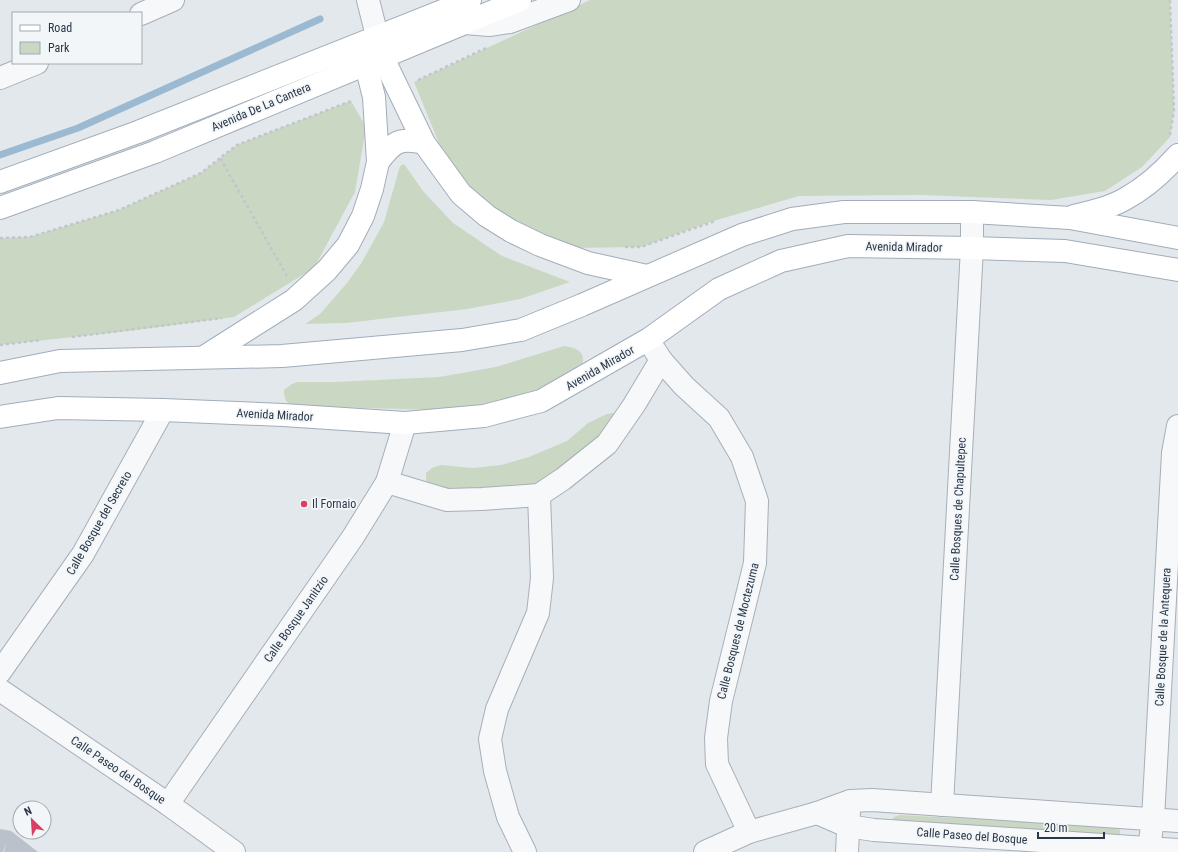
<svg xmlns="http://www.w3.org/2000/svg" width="1178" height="852" viewBox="0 0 1178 852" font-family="'Roboto Condensed',sans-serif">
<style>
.green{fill:#cad7c3}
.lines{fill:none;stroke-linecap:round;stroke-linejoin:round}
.stream{stroke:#9bb9d0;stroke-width:7}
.building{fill:#bac1cb}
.minor-casing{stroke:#a7afb8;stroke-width:24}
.major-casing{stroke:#a1adba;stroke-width:24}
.path{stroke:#c1c6cb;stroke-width:2.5;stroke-dasharray:3 3;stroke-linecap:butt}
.minor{stroke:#f7f8fa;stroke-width:22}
.major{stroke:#fff;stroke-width:22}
.poi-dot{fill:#dd3d63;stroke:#f3f6f9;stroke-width:1.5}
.labels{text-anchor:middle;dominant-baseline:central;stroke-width:3.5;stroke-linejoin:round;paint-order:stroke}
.street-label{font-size:12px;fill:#293747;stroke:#f3f6f9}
.poi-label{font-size:12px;fill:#293747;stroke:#f3f6f9;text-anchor:start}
</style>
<rect width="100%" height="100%" fill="#e3e8ed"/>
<!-- green -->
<g class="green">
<path d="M 590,0 L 1170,0 L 1174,110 L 1170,137 L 1142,167 L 1105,191 L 1051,200 L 922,195 L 799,196 L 710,222 L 641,247 L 566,248 L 492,216 L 443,153 L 414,82 Z"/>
<path d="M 351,101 L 366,127 L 355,192 L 314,268 L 234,317 L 128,331 L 0,345 L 0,238 L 30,237 L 119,210 L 201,173 L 237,145 Z"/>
<path d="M 404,164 L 423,191 L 453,223 L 502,256 L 570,282 L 520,299 L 467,309 L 346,323 L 305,324 L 320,314 L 347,283 L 362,262 L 384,222 L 400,166 Z"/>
<path d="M 564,346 C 577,348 586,351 582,366 L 574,375 L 529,395 L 462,409 L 438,410 L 294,406 C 286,403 284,399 284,390 L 292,384 L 298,382 L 335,382 L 439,377 L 496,367 Z"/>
<path d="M 614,413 L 617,417 L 589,455 L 530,488 L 489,496 L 431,489 L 426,481 L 426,473 L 432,468 L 441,465 L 473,468 L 501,465 L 529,457 L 567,441 L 588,423 L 607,414 Z"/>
<path d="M 900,815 L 1116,827 L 1120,830 L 1120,838 L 891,821 L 894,817 Z"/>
</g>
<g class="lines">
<!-- stream -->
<path class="stream" d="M 0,155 L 78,128 L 320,19"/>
</g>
<!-- building -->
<path class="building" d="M 0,829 L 11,831 L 38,852 L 4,852 L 6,844 L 3,852 L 0,852 Z"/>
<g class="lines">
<!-- minor casing -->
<g class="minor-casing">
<g id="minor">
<path d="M 368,0 L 377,36"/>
<path d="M 141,14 L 173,0"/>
<path d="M 465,23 L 489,25 L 510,22 L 569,0"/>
<path d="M 0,78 L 37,63"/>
<path d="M 661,360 L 684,386 L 719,418 L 742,457 L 757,501 L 755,563 L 721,701 L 716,738 L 717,764 L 749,832"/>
<path d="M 387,482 L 447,500 L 482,499 L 539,495 L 563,479 L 607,444 L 634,405 L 661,360 L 654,349"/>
<path d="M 0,672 L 83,554 L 163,410"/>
<path d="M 0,690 L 168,804 L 234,852"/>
<path d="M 168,804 L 353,537 L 387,482 L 405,423"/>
<path d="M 942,805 L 972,248 L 972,212"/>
<path d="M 817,813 L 847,826 L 874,830 L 1178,850"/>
<path d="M 1149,848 L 1153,819 L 1173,453 L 1178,426"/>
<path d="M 525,852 L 508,817 L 495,771 L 490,739 L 497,709 L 538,613 L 542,578 L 539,495"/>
<path d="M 705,852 L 749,832 L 817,813 L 850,801 L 872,800 L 1178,821"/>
<path d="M 847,852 L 849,812"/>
</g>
</g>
<!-- major casing -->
<g class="major-casing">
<g id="major">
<path d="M 383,58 L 424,143 L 461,194 L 487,216 L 511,231 L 540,245 L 588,263 L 647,276"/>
<path d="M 378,162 C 393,142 399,137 424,143"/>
<path d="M 0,182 L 138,132 L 470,0"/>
<path d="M 0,208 L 155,152 L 520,0"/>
<path d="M 1074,216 C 1091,212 1109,208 1125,199 C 1145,188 1163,172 1178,155"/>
<path d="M 204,357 L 294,300 L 327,270 L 348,245 L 363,216 L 372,189 L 378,162 L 374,97 L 366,65"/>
<path d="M 0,373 L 60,361 L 282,356 L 462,340 L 521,330 L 582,305 L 742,235 L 792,219 L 844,212 L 972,212 L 1070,218 L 1178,238"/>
<path d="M 0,417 L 58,408 L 163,410 L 283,415 L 405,423 L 484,416 L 541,401 L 649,339 L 719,289 L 781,261 L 848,246 L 972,248 L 1065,251 L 1178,270"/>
</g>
</g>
<!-- path -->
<g class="path">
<path d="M 418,80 L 486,48"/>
<path d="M 1170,135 L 1174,110 L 1170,0"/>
<path d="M 0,238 L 30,237 L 119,210 L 201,173 L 220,158"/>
<path d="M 625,247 L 641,247 L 715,221"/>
<path d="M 287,276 L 220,158 L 237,145 L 351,101 L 352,102"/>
<path d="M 72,337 L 222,318"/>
<path d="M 0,345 L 41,340"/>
</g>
<!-- minor -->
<use href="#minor" class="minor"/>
<!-- major -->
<use href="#major" class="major"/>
</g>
<!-- markers -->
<circle class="poi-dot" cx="304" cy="504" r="4"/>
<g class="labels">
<!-- street labels -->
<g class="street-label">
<text transform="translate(261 107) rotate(-23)">Avenida De La Cantera</text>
<text transform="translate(904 247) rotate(1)">Avenida Mirador</text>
<text transform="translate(600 368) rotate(-30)">Avenida Mirador</text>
<text transform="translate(275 415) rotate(3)">Avenida Mirador</text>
<text transform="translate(958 509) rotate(-87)">Calle Bosques de Chapultepec</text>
<text transform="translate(99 523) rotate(-60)">Calle Bosque del Secreto</text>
<text transform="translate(296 619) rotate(-55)">Calle Bosque Janitzio</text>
<text transform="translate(738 631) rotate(-76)">Calle Bosques de Moctezuma</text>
<text transform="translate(1163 637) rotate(-87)">Calle Bosque de la Antequera</text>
<text transform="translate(118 770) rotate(34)">Calle Paseo del Bosque</text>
<text transform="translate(972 836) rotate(4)">Calle Paseo del Bosque</text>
</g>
<!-- poi labels -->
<g class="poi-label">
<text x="312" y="504">Il Fornaio</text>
</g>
</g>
<!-- legend -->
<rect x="12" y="12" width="130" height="52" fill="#f3f6f9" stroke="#a2aab2"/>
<rect x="20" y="25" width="20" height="6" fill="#ffffff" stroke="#a2aab2"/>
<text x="48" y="32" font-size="12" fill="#293747">Road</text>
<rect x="20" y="42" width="20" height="12" fill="#cad7c3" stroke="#a2aab2"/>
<text x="48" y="52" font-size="12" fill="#293747">Park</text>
<!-- north arrow -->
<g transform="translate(32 820) rotate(335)"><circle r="19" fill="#f3f6f9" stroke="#a2aab2"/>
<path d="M0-3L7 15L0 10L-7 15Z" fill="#dd3d63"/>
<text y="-6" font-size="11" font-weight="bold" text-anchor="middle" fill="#293747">N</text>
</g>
<!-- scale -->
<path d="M1038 832v6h66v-6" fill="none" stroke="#293747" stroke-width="2"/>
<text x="1044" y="832" font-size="12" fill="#293747" stroke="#f3f6f9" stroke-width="3" paint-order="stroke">20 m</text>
</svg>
